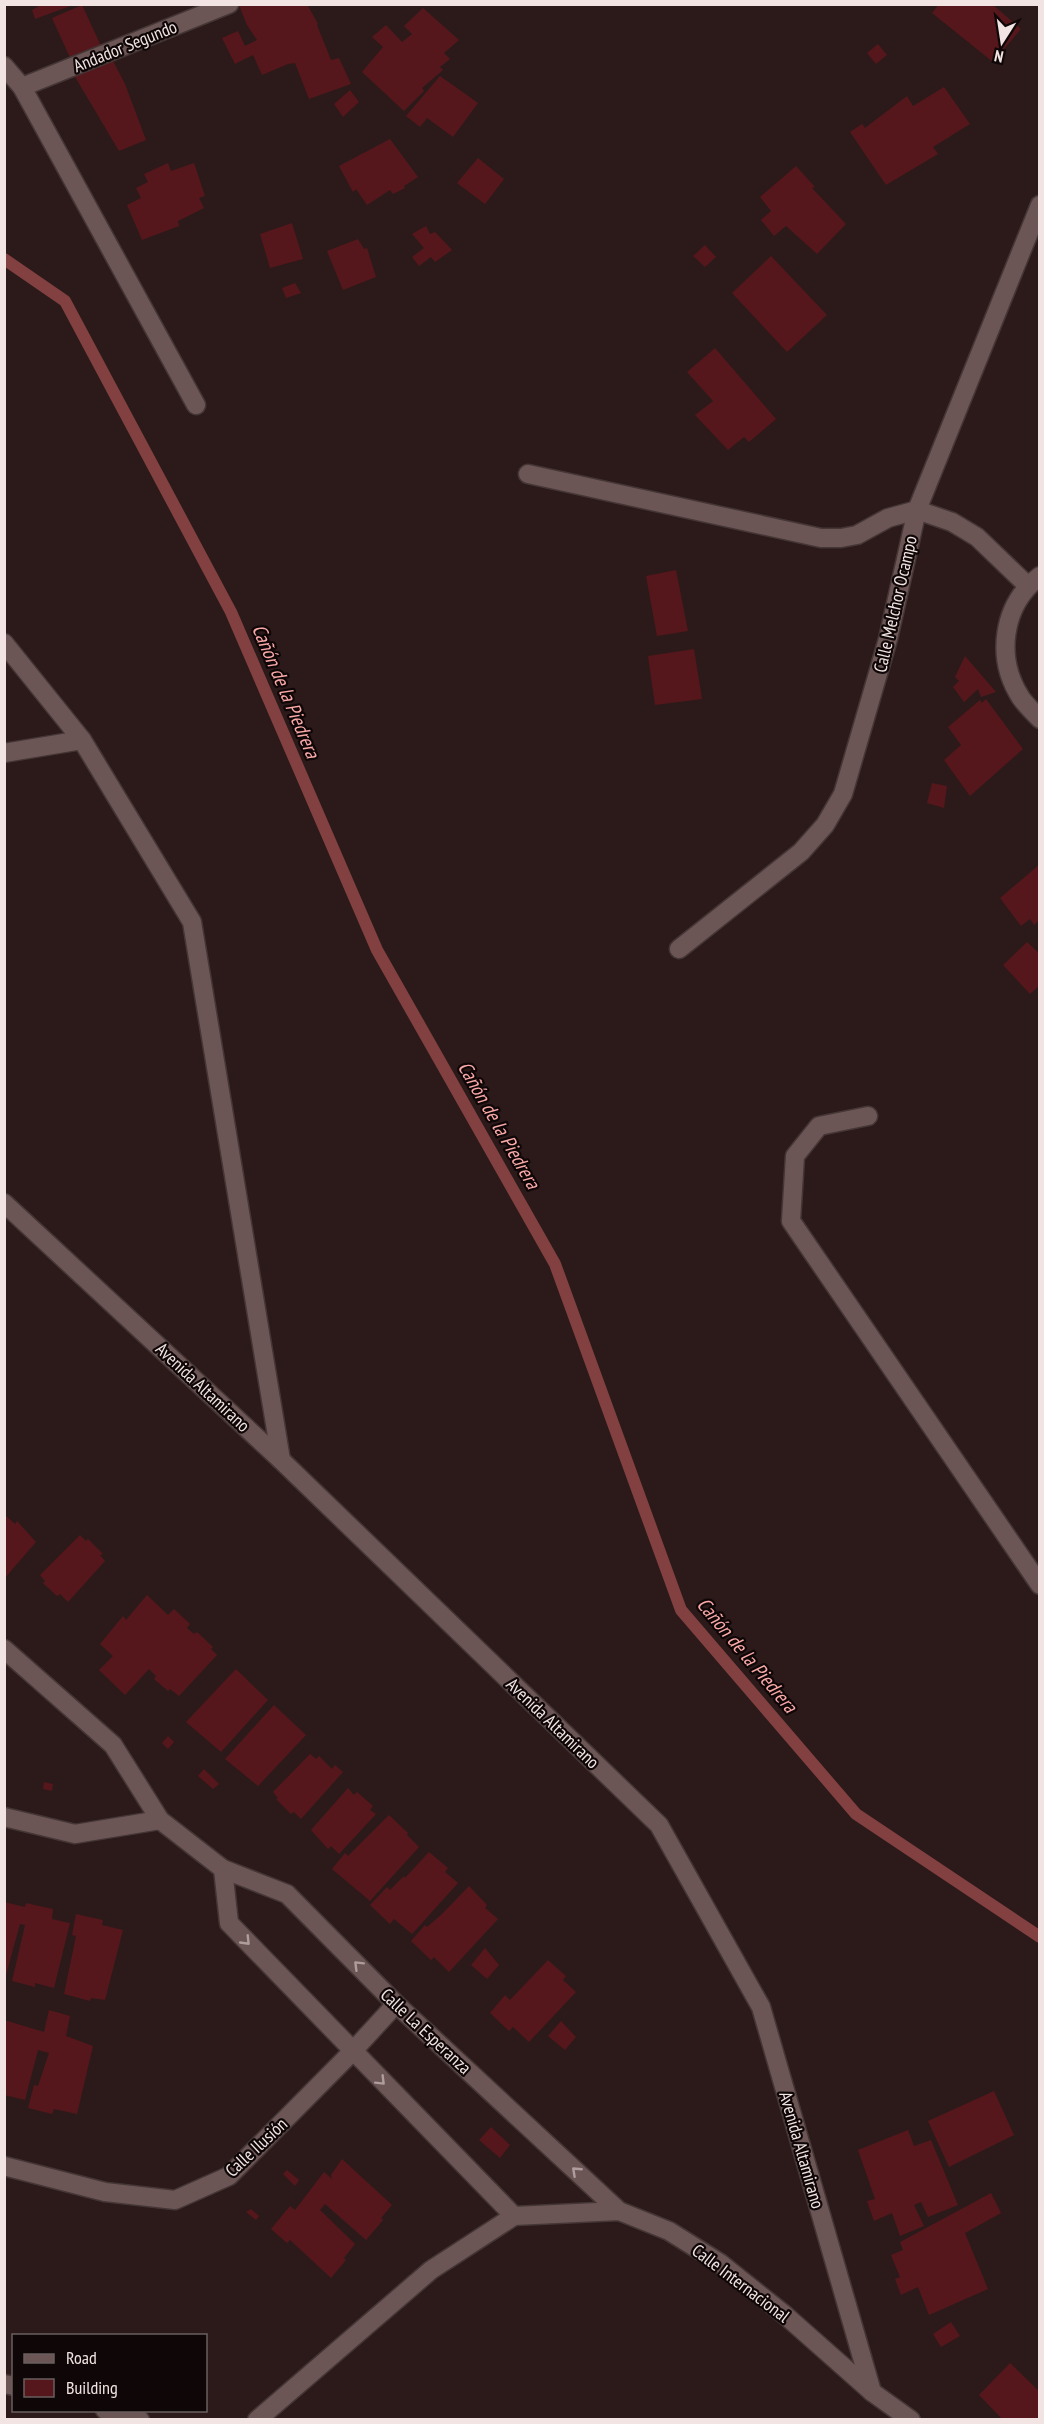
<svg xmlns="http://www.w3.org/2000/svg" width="1044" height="2424" viewBox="0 0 1044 2424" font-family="'PT Sans Narrow',sans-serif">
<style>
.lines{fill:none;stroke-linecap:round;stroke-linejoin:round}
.stream{stroke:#824040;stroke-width:12}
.building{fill:#55171b}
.minor-casing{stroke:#453636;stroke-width:21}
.minor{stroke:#6c5655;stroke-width:18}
.oneway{stroke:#ae9d9c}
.labels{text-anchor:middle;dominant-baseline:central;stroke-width:4.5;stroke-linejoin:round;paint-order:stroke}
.street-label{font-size:18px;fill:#f1e4e3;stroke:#0f0707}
.water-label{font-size:20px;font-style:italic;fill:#fba9a8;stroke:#0f0707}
</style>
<rect width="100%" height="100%" fill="#2c1a1a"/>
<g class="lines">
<!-- stream -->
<path class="stream" d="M 4,259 L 65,301 L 231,612 L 377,950 L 555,1264 L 681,1610 L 856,1814 L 1040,1937"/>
</g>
<!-- building -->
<g class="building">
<path d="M 42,4 L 73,4 L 73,5 L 35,19 L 32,10 Z"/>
<path d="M 307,4 L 318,24 L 317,25 L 331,60 L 339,58 L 351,84 L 309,99 L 295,63 L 288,64 L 262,75 L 253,55 L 235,64 L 222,38 L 238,31 L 245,46 L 257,40 L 247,25 L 239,5 L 240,4 Z"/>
<path d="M 939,4 L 992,4 L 1021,29 L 993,62 L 932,13 Z"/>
<path d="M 82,5 L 102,48 L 72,62 L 52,18 Z"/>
<path d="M 423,8 L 459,40 L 444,53 L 450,59 L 440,67 L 443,70 L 422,88 L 424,91 L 404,111 L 362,72 L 383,47 L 372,37 L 386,25 L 402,42 L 412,34 L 404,26 Z"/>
<path d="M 878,44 L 887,55 L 876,64 L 867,53 Z"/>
<path d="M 110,55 L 125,84 L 146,140 L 119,151 L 71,70 Z"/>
<path d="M 440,76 L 478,103 L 453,137 L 427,118 L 420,127 L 406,116 Z"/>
<path d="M 944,87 L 970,124 L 933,147 L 938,154 L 886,185 L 850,132 L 862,124 L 865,128 L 907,96 L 913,106 Z"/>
<path d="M 350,90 L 359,102 L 343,117 L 334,104 Z"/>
<path d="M 390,139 L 418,177 L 404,186 L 405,188 L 393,194 L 390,190 L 367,205 L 356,189 L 353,192 L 339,166 Z"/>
<path d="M 478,158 L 504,179 L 485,204 L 457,183 Z"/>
<path d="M 168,163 L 171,171 L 194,163 L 205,196 L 199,198 L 204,208 L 178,221 L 179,226 L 142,240 L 127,205 L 141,198 L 136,188 L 148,182 L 144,174 Z"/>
<path d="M 796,166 L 815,187 L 812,188 L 846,224 L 817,254 L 786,226 L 774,236 L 761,220 L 771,211 L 760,197 Z"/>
<path d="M 292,223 L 303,259 L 270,268 L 260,234 Z"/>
<path d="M 426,226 L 430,234 L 435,232 L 452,250 L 435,262 L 431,257 L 419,266 L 412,257 L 424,248 L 412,234 Z"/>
<path d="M 358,239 L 364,249 L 367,248 L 376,277 L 343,290 L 327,251 Z"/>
<path d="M 705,245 L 716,257 L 705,267 L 693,256 Z"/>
<path d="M 771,256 L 827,315 L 787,352 L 732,293 Z"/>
<path d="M 295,283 L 301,293 L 286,298 L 282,288 Z"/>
<path d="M 715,348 L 776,419 L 749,442 L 744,437 L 728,450 L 695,415 L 713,401 L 687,372 Z"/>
<path d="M 676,570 L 688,631 L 657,636 L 646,576 Z"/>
<path d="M 694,649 L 702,699 L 655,705 L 648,656 Z"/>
<path d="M 965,656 L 996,692 L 981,697 L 978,689 L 964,702 L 953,687 L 959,681 L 955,677 Z"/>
<path d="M 986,699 L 1023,749 L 970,796 L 944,760 L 961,745 L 948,727 L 980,700 L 982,703 Z"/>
<path d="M 932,783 L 947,786 L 944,808 L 927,803 Z"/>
<path d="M 1040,864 L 1040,920 L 1034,925 L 1030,919 L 1021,926 L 1000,898 Z"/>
<path d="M 1027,942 L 1040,954 L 1040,985 L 1030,994 L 1003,965 Z"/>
<path d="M 6,1516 L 15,1524 L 17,1521 L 36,1542 L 4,1579 L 4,1518 Z"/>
<path d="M 80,1535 L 86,1541 L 88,1539 L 103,1554 L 100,1555 L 105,1561 L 68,1602 L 60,1594 L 57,1596 L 43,1583 L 45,1581 L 40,1575 Z"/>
<path d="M 147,1595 L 168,1615 L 174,1609 L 190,1624 L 187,1628 L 194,1634 L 197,1632 L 213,1647 L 211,1649 L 217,1655 L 179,1696 L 170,1689 L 168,1691 L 154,1679 L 156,1676 L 149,1669 L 125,1695 L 99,1670 L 113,1656 L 100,1644 L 123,1616 L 126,1620 Z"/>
<path d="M 236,1669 L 268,1700 L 221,1752 L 186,1722 Z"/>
<path d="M 274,1705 L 306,1735 L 258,1786 L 225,1759 Z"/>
<path d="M 168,1736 L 174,1742 L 168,1749 L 162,1743 Z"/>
<path d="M 310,1754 L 316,1759 L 319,1756 L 332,1769 L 335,1765 L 343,1772 L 301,1819 L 294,1812 L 291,1814 L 276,1799 L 278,1798 L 273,1792 Z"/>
<path d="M 204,1769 L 219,1784 L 213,1789 L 198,1776 Z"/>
<path d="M 44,1782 L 53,1784 L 52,1791 L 43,1789 Z"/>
<path d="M 348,1788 L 354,1795 L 357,1792 L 373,1806 L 370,1810 L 376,1814 L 339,1854 L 331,1846 L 328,1849 L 311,1830 Z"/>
<path d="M 389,1815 L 408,1833 L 407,1835 L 419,1847 L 370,1901 L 332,1869 L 345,1853 L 348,1856 Z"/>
<path d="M 429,1852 L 448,1868 L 445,1872 L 458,1883 L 412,1934 L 394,1919 L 390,1924 L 370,1905 L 387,1887 L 390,1890 L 404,1876 L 405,1878 Z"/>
<path d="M 469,1886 L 487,1905 L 485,1908 L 498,1919 L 449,1972 L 434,1957 L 431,1960 L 411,1941 L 425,1925 L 427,1927 L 442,1914 Z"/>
<path d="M 4,1902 L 25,1907 L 26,1903 L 53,1909 L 52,1919 L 70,1923 L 54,1988 L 35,1983 L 35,1987 L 12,1981 L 25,1925 L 20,1924 L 6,1975 L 4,1975 Z"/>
<path d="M 76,1914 L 103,1920 L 102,1925 L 123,1930 L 105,2000 L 91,1998 L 90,2001 L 64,1994 L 76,1936 L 72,1935 Z"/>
<path d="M 485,1948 L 499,1965 L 487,1979 L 471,1965 Z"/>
<path d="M 548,1960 L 566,1976 L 563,1980 L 576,1992 L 529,2042 L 513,2027 L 509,2031 L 490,2013 L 505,1995 L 510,2000 Z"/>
<path d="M 49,2010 L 70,2016 L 66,2036 L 93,2046 L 77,2114 L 54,2109 L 52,2114 L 28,2108 L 34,2085 L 38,2086 L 49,2053 L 38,2050 L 25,2100 L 4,2095 L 4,2020 L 44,2032 Z"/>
<path d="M 561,2021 L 576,2037 L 565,2050 L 548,2036 Z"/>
<path d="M 994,2091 L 1014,2135 L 949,2167 L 928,2121 Z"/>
<path d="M 491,2127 L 510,2145 L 500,2158 L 479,2140 Z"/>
<path d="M 908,2130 L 914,2146 L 931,2140 L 958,2205 L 928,2217 L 921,2202 L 914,2205 L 924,2226 L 900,2236 L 892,2213 L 874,2221 L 867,2201 L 875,2199 L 858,2150 Z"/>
<path d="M 342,2159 L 392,2205 L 381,2218 L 383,2220 L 366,2240 L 325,2204 L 320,2210 L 355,2244 L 344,2258 L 346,2260 L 331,2278 L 290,2240 L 287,2243 L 271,2229 L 290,2206 L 295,2210 L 324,2172 L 332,2179 L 331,2175 Z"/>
<path d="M 287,2170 L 299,2180 L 295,2186 L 283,2174 Z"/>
<path d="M 991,2193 L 1001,2213 L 965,2233 L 988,2289 L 929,2315 L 918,2287 L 901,2295 L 895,2279 L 900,2277 L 891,2255 L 903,2250 L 900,2242 Z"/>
<path d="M 251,2209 L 259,2216 L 256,2220 L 246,2212 Z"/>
<path d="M 951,2322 L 960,2336 L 941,2347 L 933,2334 Z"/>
<path d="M 1010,2363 L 1040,2392 L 1040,2420 L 1003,2420 L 979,2395 Z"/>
</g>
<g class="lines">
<!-- minor casing -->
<g class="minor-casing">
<g id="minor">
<path d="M 4,66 L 22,87 L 196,405"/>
<path d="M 22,87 L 229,4"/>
<path d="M 528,474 L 821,538 L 841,538 L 857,535 L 888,518 L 917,510 L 952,522 L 977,537 L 1027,585"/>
<path d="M 1040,576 C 1002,605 995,658 1021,698 C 1026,705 1033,712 1040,719"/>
<path d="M 4,643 L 82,740 L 192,922 L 281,1460"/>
<path d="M 4,753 L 82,740"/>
<path d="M 679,949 L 801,852 L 825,825 L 843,794 L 888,639 L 917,510 L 1040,205"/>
<path d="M 868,1116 L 819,1126 L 795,1156 L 791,1221 L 1040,1585"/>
<path d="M 4,1203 L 281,1460 L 659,1825 L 761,2007 L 872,2392"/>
<path d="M 4,1649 L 113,1745 L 160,1820 L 223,1869 L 287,1894 L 396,2004 L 619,2211"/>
<path d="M 4,1817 L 75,1834 L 160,1820"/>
<path d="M 223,1869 L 229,1923 L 514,2216"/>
<path d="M 4,2166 L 105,2192 L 175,2200 L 229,2176 L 352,2052 L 396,2004"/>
<path d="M 4,2384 L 14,2386"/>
<path d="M 105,2410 L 140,2420"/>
<path d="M 257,2420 L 431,2270 L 514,2216 L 619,2211 L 669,2231 L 720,2263 L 785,2315 L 872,2392 L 911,2420"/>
</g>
</g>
<!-- minor -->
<use href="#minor" class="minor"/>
</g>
<!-- one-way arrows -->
<defs><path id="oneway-chevron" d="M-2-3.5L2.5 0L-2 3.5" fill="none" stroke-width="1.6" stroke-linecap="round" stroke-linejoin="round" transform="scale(1.5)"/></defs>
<g class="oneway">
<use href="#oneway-chevron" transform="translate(246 1941) rotate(46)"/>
<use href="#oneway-chevron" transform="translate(358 1965) rotate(-135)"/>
<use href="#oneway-chevron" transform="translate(381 2081) rotate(45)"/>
<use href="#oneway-chevron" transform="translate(576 2171) rotate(-137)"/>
</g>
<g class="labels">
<!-- street labels -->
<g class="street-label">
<text transform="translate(125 46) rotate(-22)">Andador Segundo</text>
<text transform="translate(895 604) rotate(-77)">Calle Melchor Ocampo</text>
<text transform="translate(203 1387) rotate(43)">Avenida Altamirano</text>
<text transform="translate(553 1723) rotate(44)">Avenida Altamirano</text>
<text transform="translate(426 2031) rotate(43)">Calle La Esperanza</text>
<text transform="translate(256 2147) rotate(-43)">Calle Ilusión</text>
<text transform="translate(802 2150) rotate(74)">Avenida Altamirano</text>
<text transform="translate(741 2283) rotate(37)">Calle Internacional</text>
</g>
<!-- water labels -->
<g class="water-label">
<text transform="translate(286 691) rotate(67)">Cañón de la Piedrera</text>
<text transform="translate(499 1125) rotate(60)">Cañón de la Piedrera</text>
<text transform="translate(747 1655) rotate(50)">Cañón de la Piedrera</text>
</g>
</g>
<!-- border -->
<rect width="1044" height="2424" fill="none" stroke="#f1e4e3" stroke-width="12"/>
<!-- legend -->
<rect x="12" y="2334" width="195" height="78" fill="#0f0707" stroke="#695f5f" stroke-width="1.5"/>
<rect x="24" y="2354" width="30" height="9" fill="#6c5655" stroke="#695f5f" stroke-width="1.5"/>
<text x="66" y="2364" font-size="18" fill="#f1e4e3">Road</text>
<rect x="24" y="2379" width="30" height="18" fill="#55171b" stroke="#695f5f" stroke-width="1.5"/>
<text x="66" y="2394" font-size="18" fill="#f1e4e3">Building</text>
<!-- north arrow -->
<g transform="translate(1002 42) rotate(192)" stroke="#0f0707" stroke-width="4.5" paint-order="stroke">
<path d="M0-4.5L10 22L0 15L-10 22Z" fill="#f1e4e3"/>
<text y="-9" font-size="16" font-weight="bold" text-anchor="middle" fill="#f1e4e3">N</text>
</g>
</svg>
